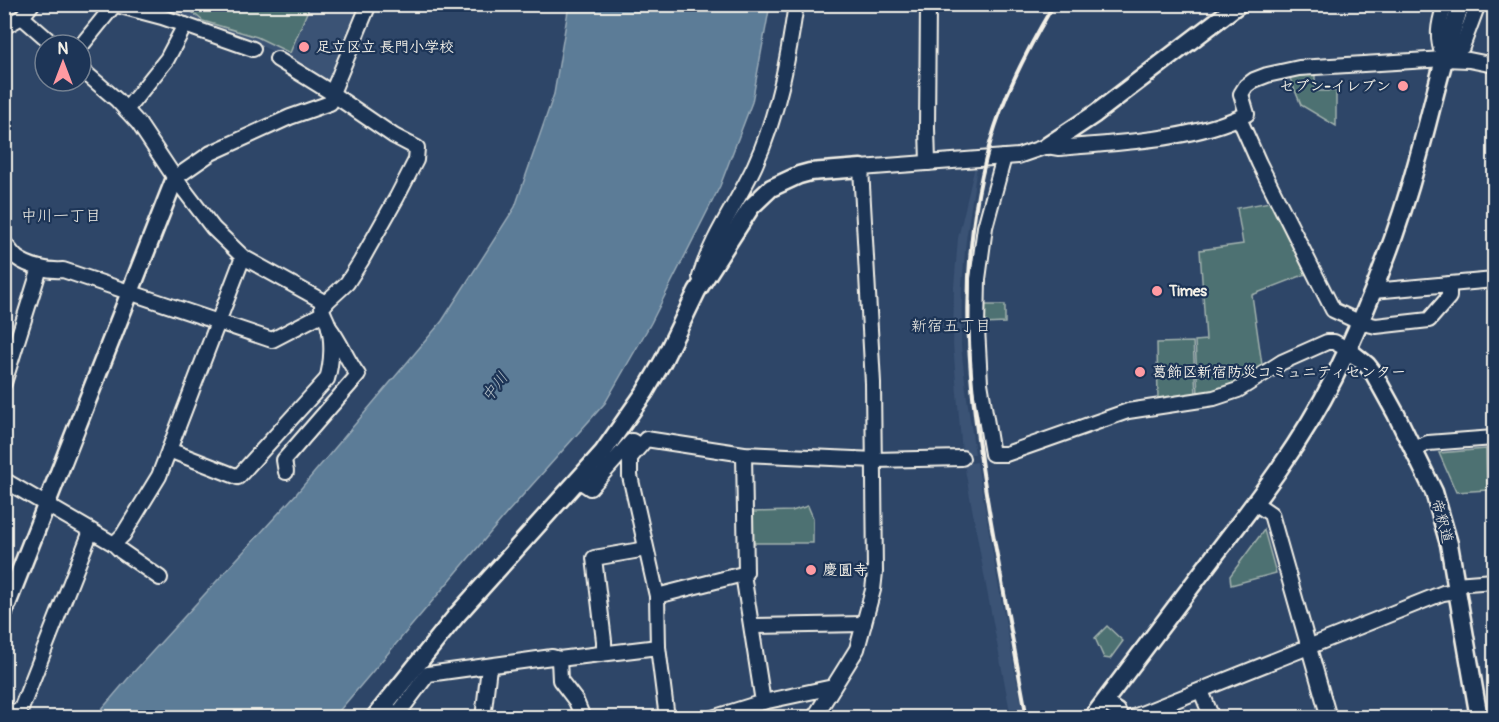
<svg xmlns="http://www.w3.org/2000/svg" width="1499" height="722" viewBox="0 0 1499 722" font-family="Pangolin,'Klee One',sans-serif">
<style>
.built{fill:#3a5274}
.green{fill:#4e7172;stroke:#a1b1ad;stroke-width:1.5}
.water{fill:#5b7b97;stroke:#98aab7;stroke-width:1.5}
.lines{fill:none;stroke-linecap:round;stroke-linejoin:round}
.minor-casing{stroke:#f4f1e8;stroke-width:18}
.tertiary-casing{stroke:#f4f1e8;stroke-width:21}
.minor{stroke:#1d3557;stroke-width:14}
.tertiary{stroke:#1d3557;stroke-width:16}
.rail{stroke:#f4f1e8;stroke-width:4}
.poi-dot{fill:#ff9aa2;stroke:#1d3557;stroke-width:2}
.labels{text-anchor:middle;dominant-baseline:central;stroke-width:4.5;stroke-linejoin:round;paint-order:stroke}
.poi-label{font-size:15px;font-weight:bold;fill:#f4f1e8;stroke:#1d3557;text-anchor:start}
.street-label{font-size:15px;fill:#f4f1e8;stroke:#1d3557}
.neighbourhood-label{font-size:16px;fill:#f4f1e8;stroke:#1d3557}
.water-label{font-size:16px;font-style:italic;fill:#b7c2c8;stroke:#1d3557}
</style>
<rect width="100%" height="100%" fill="#2e4668"/>
<filter id="ink" filterUnits="userSpaceOnUse"><feTurbulence type="fractalNoise" baseFrequency=".0167" numOctaves="2"/><feDisplacementMap in="SourceGraphic" scale="12" xChannelSelector="R" yChannelSelector="G"/><feConvolveMatrix kernelMatrix="1 2 1 2 8 2 1 2 1" color-interpolation-filters="sRGB"/></filter>
<g filter="url(#ink)">
<!-- built -->
<g class="built">
<path d="M 134,5 L 363,5 L 330,83 L 325,84 L 270,50 L 250,41 Z"/>
<path d="M 975,166 L 977,167 L 966,240 L 962,285 L 961,346 L 967,398 L 975,454 L 962,454 L 953,345 L 954,286 L 958,238 Z"/>
<path d="M 977,462 L 998,583 L 1024,717 L 1011,717 L 987,591 L 964,464 Z"/>
</g>
<!-- green -->
<g class="green">
<path d="M 173,5 L 310,5 L 290,53 L 257,37 L 203,21 L 186,7 Z"/>
<path d="M 1315,72 L 1315,91 L 1336,91 L 1336,126 L 1301,105 L 1289,76 Z"/>
<path d="M 1275,201 L 1311,272 L 1252,295 L 1262,365 L 1224,389 L 1198,394 L 1195,341 L 1206,340 L 1200,250 L 1243,244 L 1237,208 Z"/>
<path d="M 984,305 L 1005,305 L 1005,323 L 983,324 Z"/>
<path d="M 1193,342 L 1196,394 L 1158,400 L 1157,343 Z"/>
<path d="M 1486,449 L 1487,490 L 1456,492 L 1439,453 Z"/>
<path d="M 808,506 L 813,518 L 813,543 L 751,543 L 751,512 L 792,511 Z"/>
<path d="M 1264,530 L 1276,573 L 1231,585 L 1230,576 Z"/>
<path d="M 1107,626 L 1123,641 L 1110,659 L 1104,658 L 1095,638 Z"/>
</g>
<!-- water -->
<path class="water" d="M 569,5 L 770,5 L 752,102 L 720,186 L 651,323 L 605,403 L 507,513 L 334,717 L 95,717 L 131,675 L 297,493 L 442,321 L 515,207 L 554,94 Z"/>
<g class="lines">
<!-- minor casing -->
<g class="minor-casing">
<g id="minor">
<path d="M 32,4 L 22,17 L 54,45"/>
<path d="M 113,4 L 162,17 L 253,49"/>
<path d="M 928,4 L 927,128 L 928,163"/>
<path d="M 4,27 L 22,17"/>
<path d="M 81,46 L 114,5"/>
<path d="M 277,59 L 332,93 L 334,95"/>
<path d="M 1444,59 L 1462,47 L 1478,4"/>
<path d="M 1444,59 C 1436,37 1438,26 1445,4"/>
<path d="M 81,69 L 117,100 L 139,124 L 175,178 L 211,153 L 290,117 L 330,103 L 334,95 L 394,136 L 417,148 L 416,160 L 397,197 L 361,261 L 347,283 L 322,306 C 322,314 326,317 328,324 C 333,340 332,363 327,379 L 238,477 L 169,450"/>
<path d="M 332,93 L 369,4"/>
<path d="M 126,110 L 167,59 L 185,25"/>
<path d="M 1239,118 L 1259,163 L 1333,310 L 1359,322 L 1376,326 L 1429,320 L 1449,297 L 1449,284"/>
<path d="M 1004,157 L 985,227 L 978,279 L 977,328 L 980,383 L 992,454 L 1006,454 L 1128,411 L 1214,398 L 1238,390 L 1282,362 L 1327,342 L 1334,342 L 1347,349"/>
<path d="M 175,178 L 213,228 L 243,257 L 326,303"/>
<path d="M 4,243 C 8,247 12,254 17,258 C 29,267 49,271 63,270 L 272,340 L 322,314"/>
<path d="M 700,277 C 711,238 738,202 755,165 C 778,114 788,60 796,4"/>
<path d="M 1373,291 L 1494,280"/>
<path d="M 4,383 L 40,268"/>
<path d="M 1414,449 L 1428,443 L 1494,438"/>
<path d="M 744,454 L 746,572 L 743,574 L 763,702"/>
<path d="M 286,472 L 284,460 L 358,375 C 346,359 341,342 329,327"/>
<path d="M 4,480 L 114,544 L 121,551 L 160,578"/>
<path d="M 578,480 L 590,488 L 632,441 L 640,446"/>
<path d="M 1255,503 L 1271,514 L 1329,718"/>
<path d="M 114,544 L 123,535 L 159,476 L 243,257"/>
<path d="M 1455,584 L 1494,581"/>
<path d="M 657,596 L 743,574"/>
<path d="M 752,626 L 864,624"/>
<path d="M 604,653 L 604,641 L 594,558 L 646,549"/>
<path d="M 559,659 L 560,680 L 576,701 L 583,718"/>
<path d="M 1201,691 L 1212,718"/>
<path d="M 1104,702 L 1118,711 L 1121,718"/>
<path d="M 384,706 L 397,715 L 428,674 L 552,657 L 559,659 L 658,647"/>
<path d="M 4,709 L 19,714 L 91,531"/>
<path d="M 483,718 L 489,667"/>
<path d="M 667,718 L 658,647 L 657,596 L 630,476 L 630,458 L 646,439 L 744,454 L 875,460 L 962,458"/>
<path d="M 712,718 L 763,702 L 833,687"/>
<path d="M 814,718 L 857,649 L 873,590 L 875,572 L 873,383 L 861,168 L 1018,156 L 1047,146 L 1059,148 C 1121,142 1190,141 1247,114 L 1241,94 L 1246,86 L 1254,80 L 1267,75 L 1299,68 L 1444,59 L 1469,60 L 1494,65"/>
<path d="M 1131,718 L 1443,593 L 1456,591"/>
</g>
</g>
<!-- tertiary casing -->
<g class="tertiary-casing">
<g id="tertiary">
<path d="M 1047,146 L 1095,114 L 1239,4"/>
<path d="M 1347,349 L 1367,365 L 1374,374 L 1396,414 L 1434,492 L 1449,544 L 1479,718"/>
<path d="M 4,612 L 175,178"/>
<path d="M 374,718 L 456,616 L 603,452 L 645,392 L 663,361 L 697,291 L 751,207 L 771,188 L 799,175 L 810,172 L 861,168"/>
<path d="M 1092,718 C 1133,663 1174,609 1215,555 C 1259,498 1302,442 1334,378 C 1368,309 1397,236 1417,162 C 1432,109 1443,56 1461,4"/>
</g>
</g>
<!-- minor -->
<use href="#minor" class="minor"/>
<!-- tertiary -->
<use href="#tertiary" class="tertiary"/>
<!-- rail -->
<path class="rail" d="M 1027,718 C 1016,658 1005,599 994,539 C 969,402 951,262 995,127 C 1009,84 1031,43 1054,4"/>
</g>
</g>
<!-- markers -->
<g class="poi-dot">
<circle cx="304" cy="47" r="6"/>
<circle cx="1403" cy="86" r="6"/>
<circle cx="1157" cy="291" r="6"/>
<circle cx="1140" cy="372" r="6"/>
<circle cx="811" cy="570" r="6"/>
</g>
<g class="labels">
<!-- poi labels -->
<g class="poi-label">
<text x="316" y="47">足立区立 長門小学校</text>
<text x="1391" y="86" text-anchor="end">セブン-イレブン</text>
<text x="1169" y="291">Times</text>
<text x="1152" y="372">葛飾区新宿防災コミュニティセンター</text>
<text x="823" y="570">慶圓寺</text>
</g>
<!-- street labels -->
<g class="street-label">
<text transform="translate(1442 521) rotate(75)">帝釈道</text>
</g>
<!-- neighbourhood labels -->
<g class="neighbourhood-label">
<text x="61" y="216">中川一丁目</text>
<text x="951" y="326">新宿五丁目</text>
</g>
<!-- water labels -->
<g class="water-label">
<text transform="translate(495 387) rotate(-53)">中川</text>
</g>
</g>
<!-- margin -->
<rect width="1499" height="722" fill="none" stroke="#1d3557" stroke-width="24"/>
<rect x="12" y="12" width="1475" height="698" fill="none" stroke="#f4f1e8" stroke-width="2" filter="url(#ink)"/>
<!-- north arrow -->
<g transform="translate(63 63)"><circle r="28" fill="#1d3557" stroke="#738091" stroke-width="1.5"/>
<path d="M0-4.5L10 22L0 15L-10 22Z" fill="#ff9aa2"/>
<text y="-9" font-size="16" font-weight="bold" text-anchor="middle" fill="#f4f1e8">N</text>
</g>
</svg>
